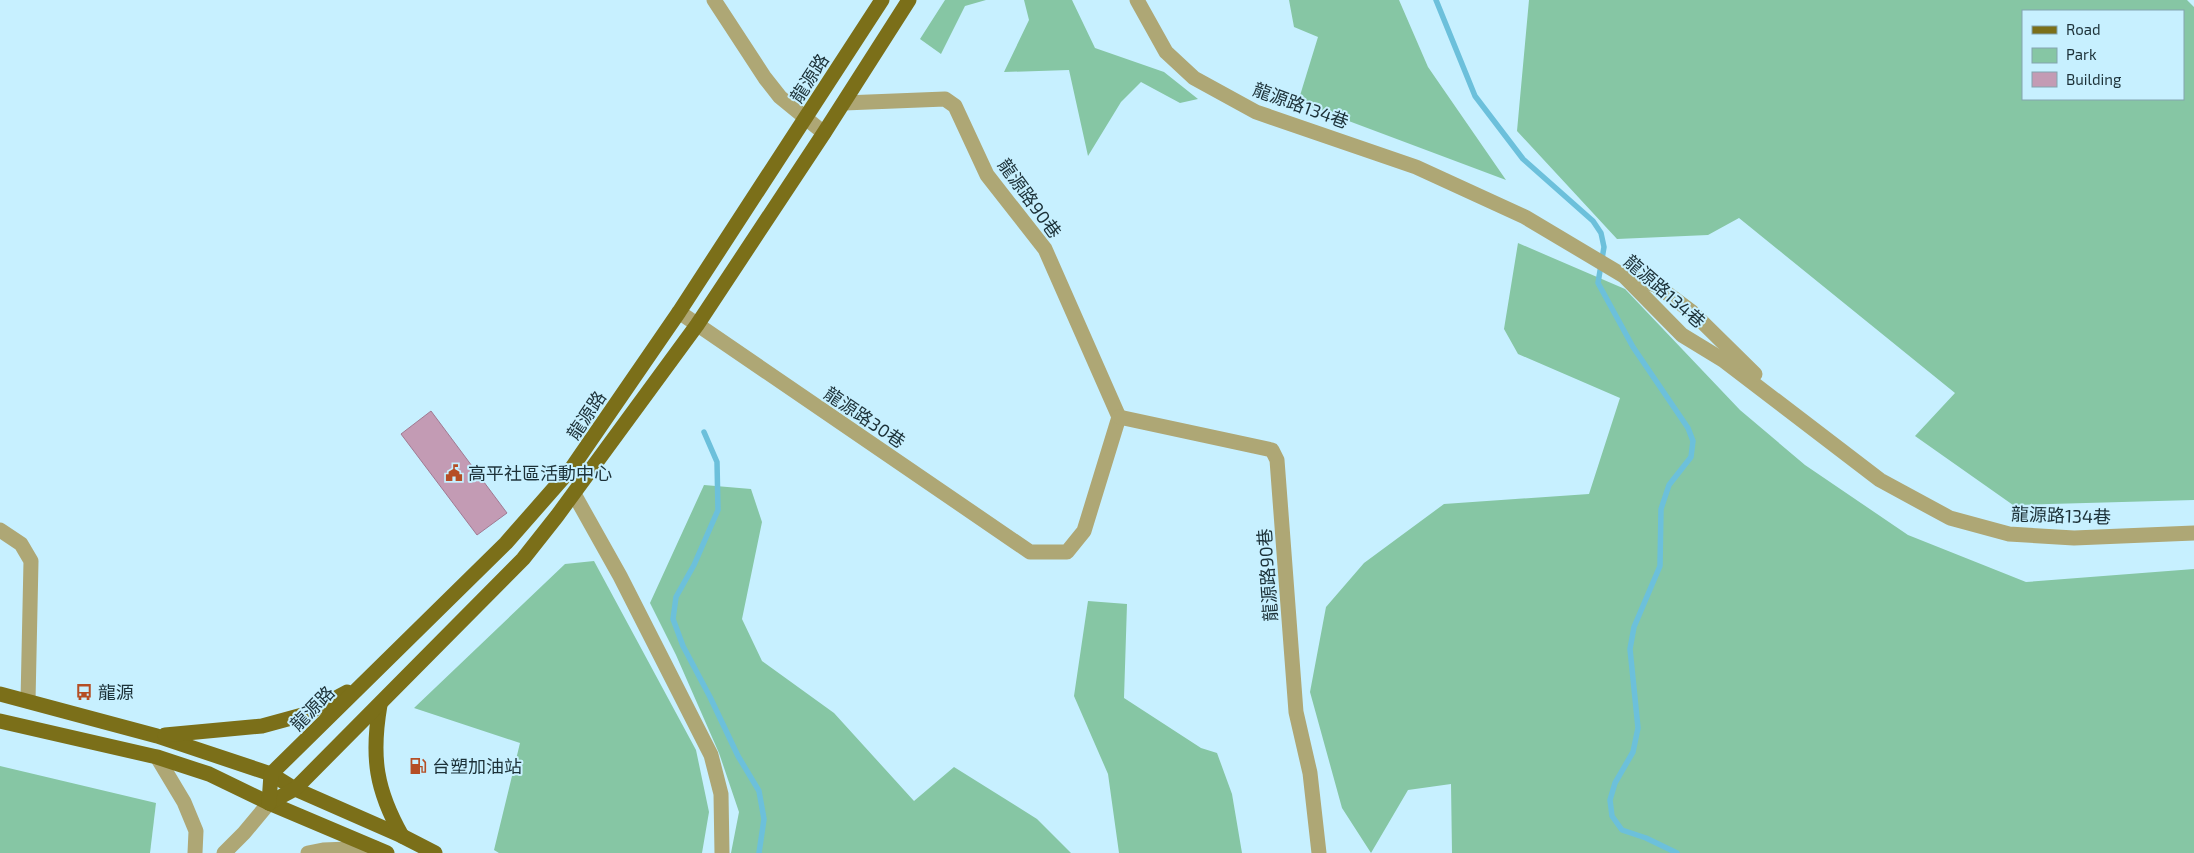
<svg xmlns="http://www.w3.org/2000/svg" width="2194" height="853" viewBox="0 0 2194 853" font-family="'Exo 2','Noto Sans TC',sans-serif">
<style>
.green{fill:#86c6a4;fill-rule:evenodd}
.lines{fill:none;stroke-linecap:round;stroke-linejoin:round}
.stream{stroke:#6cc0db;stroke-width:5.5}
.building{fill:#c39bb4;stroke:#a07a92}
.minor{stroke:#aea775;stroke-width:15}
.major{stroke:#7b6f19;stroke-width:15}
.labels{text-anchor:middle;dominant-baseline:central;stroke-width:4;stroke-linejoin:round;paint-order:stroke}
.street-label{font-size:18px;fill:#1c3138;stroke:#c7f0ff}
.poi-label{font-size:18px;fill:#1c3138;stroke:#c7f0ff;text-anchor:start}
</style>
<rect width="100%" height="100%" fill="#c7f0ff"/>
<!-- green -->
<g class="green">
<path d="M 945,0 L 986,0 L 965,6 L 941,54 L 920,39 Z"/>
<path d="M 1024,0 L 1072,0 L 1095,48 L 1164,72 L 1198,99 L 1180,103 L 1141,82 L 1121,102 L 1088,156 L 1069,70 L 1004,72 L 1029,20 Z"/>
<path d="M 1289,0 L 1399,0 L 1428,67 L 1506,180 L 1298,102 L 1318,37 L 1294,27 Z"/>
<path d="M 1529,0 L 2187,0 L 2194,7 L 2194,500 L 2013,505 L 1915,436 L 1955,393 L 1739,218 L 1708,235 L 1617,239 L 1517,131 ZM 2023,11 L 2183,11 L 2183,99 L 2023,99 Z"/>
<path d="M 1518,243 L 1625,289 L 1740,410 L 1805,465 L 1908,535 L 2026,582 L 2194,569 L 2194,853 L 1452,853 L 1451,784 L 1408,790 L 1371,853 L 1342,808 L 1310,692 L 1326,607 L 1364,563 L 1444,504 L 1589,494 L 1620,398 L 1518,354 L 1504,329 Z"/>
<path d="M 704,485 L 751,489 L 762,522 L 742,619 L 762,661 L 834,713 L 914,801 L 954,767 L 1037,819 L 1071,853 L 731,853 L 739,812 L 719,753 L 676,655 L 650,603 Z"/>
<path d="M 594,561 L 696,750 L 709,812 L 702,853 L 499,853 L 494,850 L 520,743 L 414,708 L 565,564 Z"/>
<path d="M 1088,601 L 1127,604 L 1124,698 L 1201,748 L 1217,753 L 1232,794 L 1242,853 L 1119,853 L 1108,774 L 1074,696 Z"/>
<path d="M 0,766 L 156,803 L 150,853 L 0,853 Z"/>
</g>
<g class="lines">
<!-- stream -->
<g class="stream">
<path d="M 1436,0 L 1475,96 L 1523,159 L 1593,221 L 1601,233 L 1604,247 L 1598,283 L 1633,347 L 1688,428 L 1693,441 L 1691,457 L 1669,485 L 1661,509 L 1660,566 L 1634,627 L 1630,649 L 1638,728 L 1633,752 L 1615,783 L 1610,800 L 1612,816 L 1622,830 L 1646,838 L 1677,853"/>
<path d="M 704,432 L 717,462 L 718,510 L 694,565 L 676,597 L 673,619 L 683,646 L 710,697 L 738,756 L 759,791 L 764,819 L 759,853"/>
</g>
</g>
<!-- building -->
<path class="building" d="M 431,411 L 507,513 L 477,535 L 401,434 Z"/>
<g class="lines">
<!-- minor -->
<g class="minor">
<path d="M 714,0 L 765,78 L 780,97 L 824,133"/>
<path d="M 1137,0 L 1166,52 L 1194,78 L 1256,112 L 1416,167 L 1525,217 L 1624,276 L 1682,335 L 1723,360 L 1880,480 L 1950,518 L 2009,534 L 2074,538 L 2194,533"/>
<path d="M 1626,276 L 1656,285 L 1692,312 L 1755,374"/>
<path d="M 679,312 L 1030,552 L 1067,552 L 1084,531 L 1119,417 L 1045,249 L 987,175 L 955,106 L 945,99 L 844,103"/>
<path d="M 1119,417 L 1272,450 L 1277,460 L 1296,712 L 1310,773 L 1319,853"/>
<path d="M 574,494 L 620,576 L 711,755 L 721,794 L 722,853"/>
<path d="M 0,530 L 21,544 L 31,561 L 28,701"/>
<path d="M 157,757 L 184,802 L 196,831 L 195,853"/>
<path d="M 224,853 L 244,833 L 269,803"/>
<path d="M 308,853 L 323,850 L 375,848"/>
</g>
<!-- major -->
<g class="major">
<path d="M 0,694 L 157,736 L 271,774 L 295,789 L 402,836 L 435,853"/>
<path d="M 380,705 C 371,757 376,790 402,836"/>
<path d="M 0,721 L 157,757 L 209,774 L 269,803 L 387,853"/>
<path d="M 165,735 L 262,726 L 306,714 L 347,692"/>
<path d="M 269,803 L 295,789 L 523,559 L 557,516 L 697,325 L 824,133 L 909,0"/>
<path d="M 269,803 L 271,774 L 506,543 L 571,469 L 679,312 L 882,0"/>
</g>
</g>
<!-- icons -->
<defs>
<g id="civic-bare" transform="scale(1.35)"><path d="M-.6-6.5H3V-4.5H.6V-3L4-1V1h2V6H-6V1h2V-1L-.6-3ZM-1.2 2.5V6h2.4V2.5Z" fill="#b54e25" stroke="#c7f0ff" stroke-width="2.5" paint-order="stroke"/></g>
<g id="bus-bare" transform="scale(1.35)"><path d="M-5-6H5V4H4V6H2V4H-2V6H-4V4H-5ZM-3.5-4V0h7V-4ZM-3.5 1.2v1.5H-2V1.2ZM2 1.2v1.5H3.5V1.2Z" fill="#b54e25" stroke="#c7f0ff" stroke-width="2.5" paint-order="stroke"/></g>
<g id="fuel-bare" transform="scale(1.35)"><path d="M-5.5-6h7V0h2V4h1.3V-2.5L3-4.5l.8-.8L6-3V5H2.5V1h-1V6h-7ZM-4.2-4.7v3.2H.2V-4.7Z" fill="#b54e25" stroke="#c7f0ff" stroke-width="2.5" paint-order="stroke"/></g>
</defs>
<g fill-rule="evenodd">
<use href="#civic-bare" x="454" y="473"/>
<use href="#bus-bare" x="84" y="692"/>
<use href="#fuel-bare" x="418" y="766"/>
</g>
<g class="labels">
<!-- street labels -->
<g class="street-label">
<text transform="translate(809 78) rotate(-57)">龍源路</text>
<text transform="translate(1301 105) rotate(20)">龍源路134巷</text>
<text transform="translate(1030 198) rotate(54)">龍源路90巷</text>
<text transform="translate(1665 291) rotate(41)">龍源路134巷</text>
<text transform="translate(586 415) rotate(-56)">龍源路</text>
<text transform="translate(865 417) rotate(34)">龍源路30巷</text>
<text transform="translate(2061 515) rotate(2)">龍源路134巷</text>
<text transform="translate(1267 575) rotate(-94)">龍源路90巷</text>
<text transform="translate(312 708) rotate(-46)">龍源路</text>
</g>
<!-- poi labels -->
<g class="poi-label">
<text x="468" y="473">高平社區活動中心</text>
<text x="98" y="692">龍源</text>
<text x="432" y="766">台塑加油站</text>
</g>
</g>
<!-- legend -->
<rect x="2022" y="10" width="162" height="90" fill="#c7f0ff" stroke="#83a4af"/>
<rect x="2032" y="26" width="25" height="8" fill="#7b6f19" stroke="#83a4af"/>
<text x="2066" y="35" font-size="15" fill="#1c3138">Road</text>
<rect x="2032" y="48" width="25" height="15" fill="#86c6a4" stroke="#83a4af"/>
<text x="2066" y="60" font-size="15" fill="#1c3138">Park</text>
<rect x="2032" y="72" width="25" height="15" fill="#c39bb4" stroke="#83a4af"/>
<text x="2066" y="85" font-size="15" fill="#1c3138">Building</text>
</svg>
